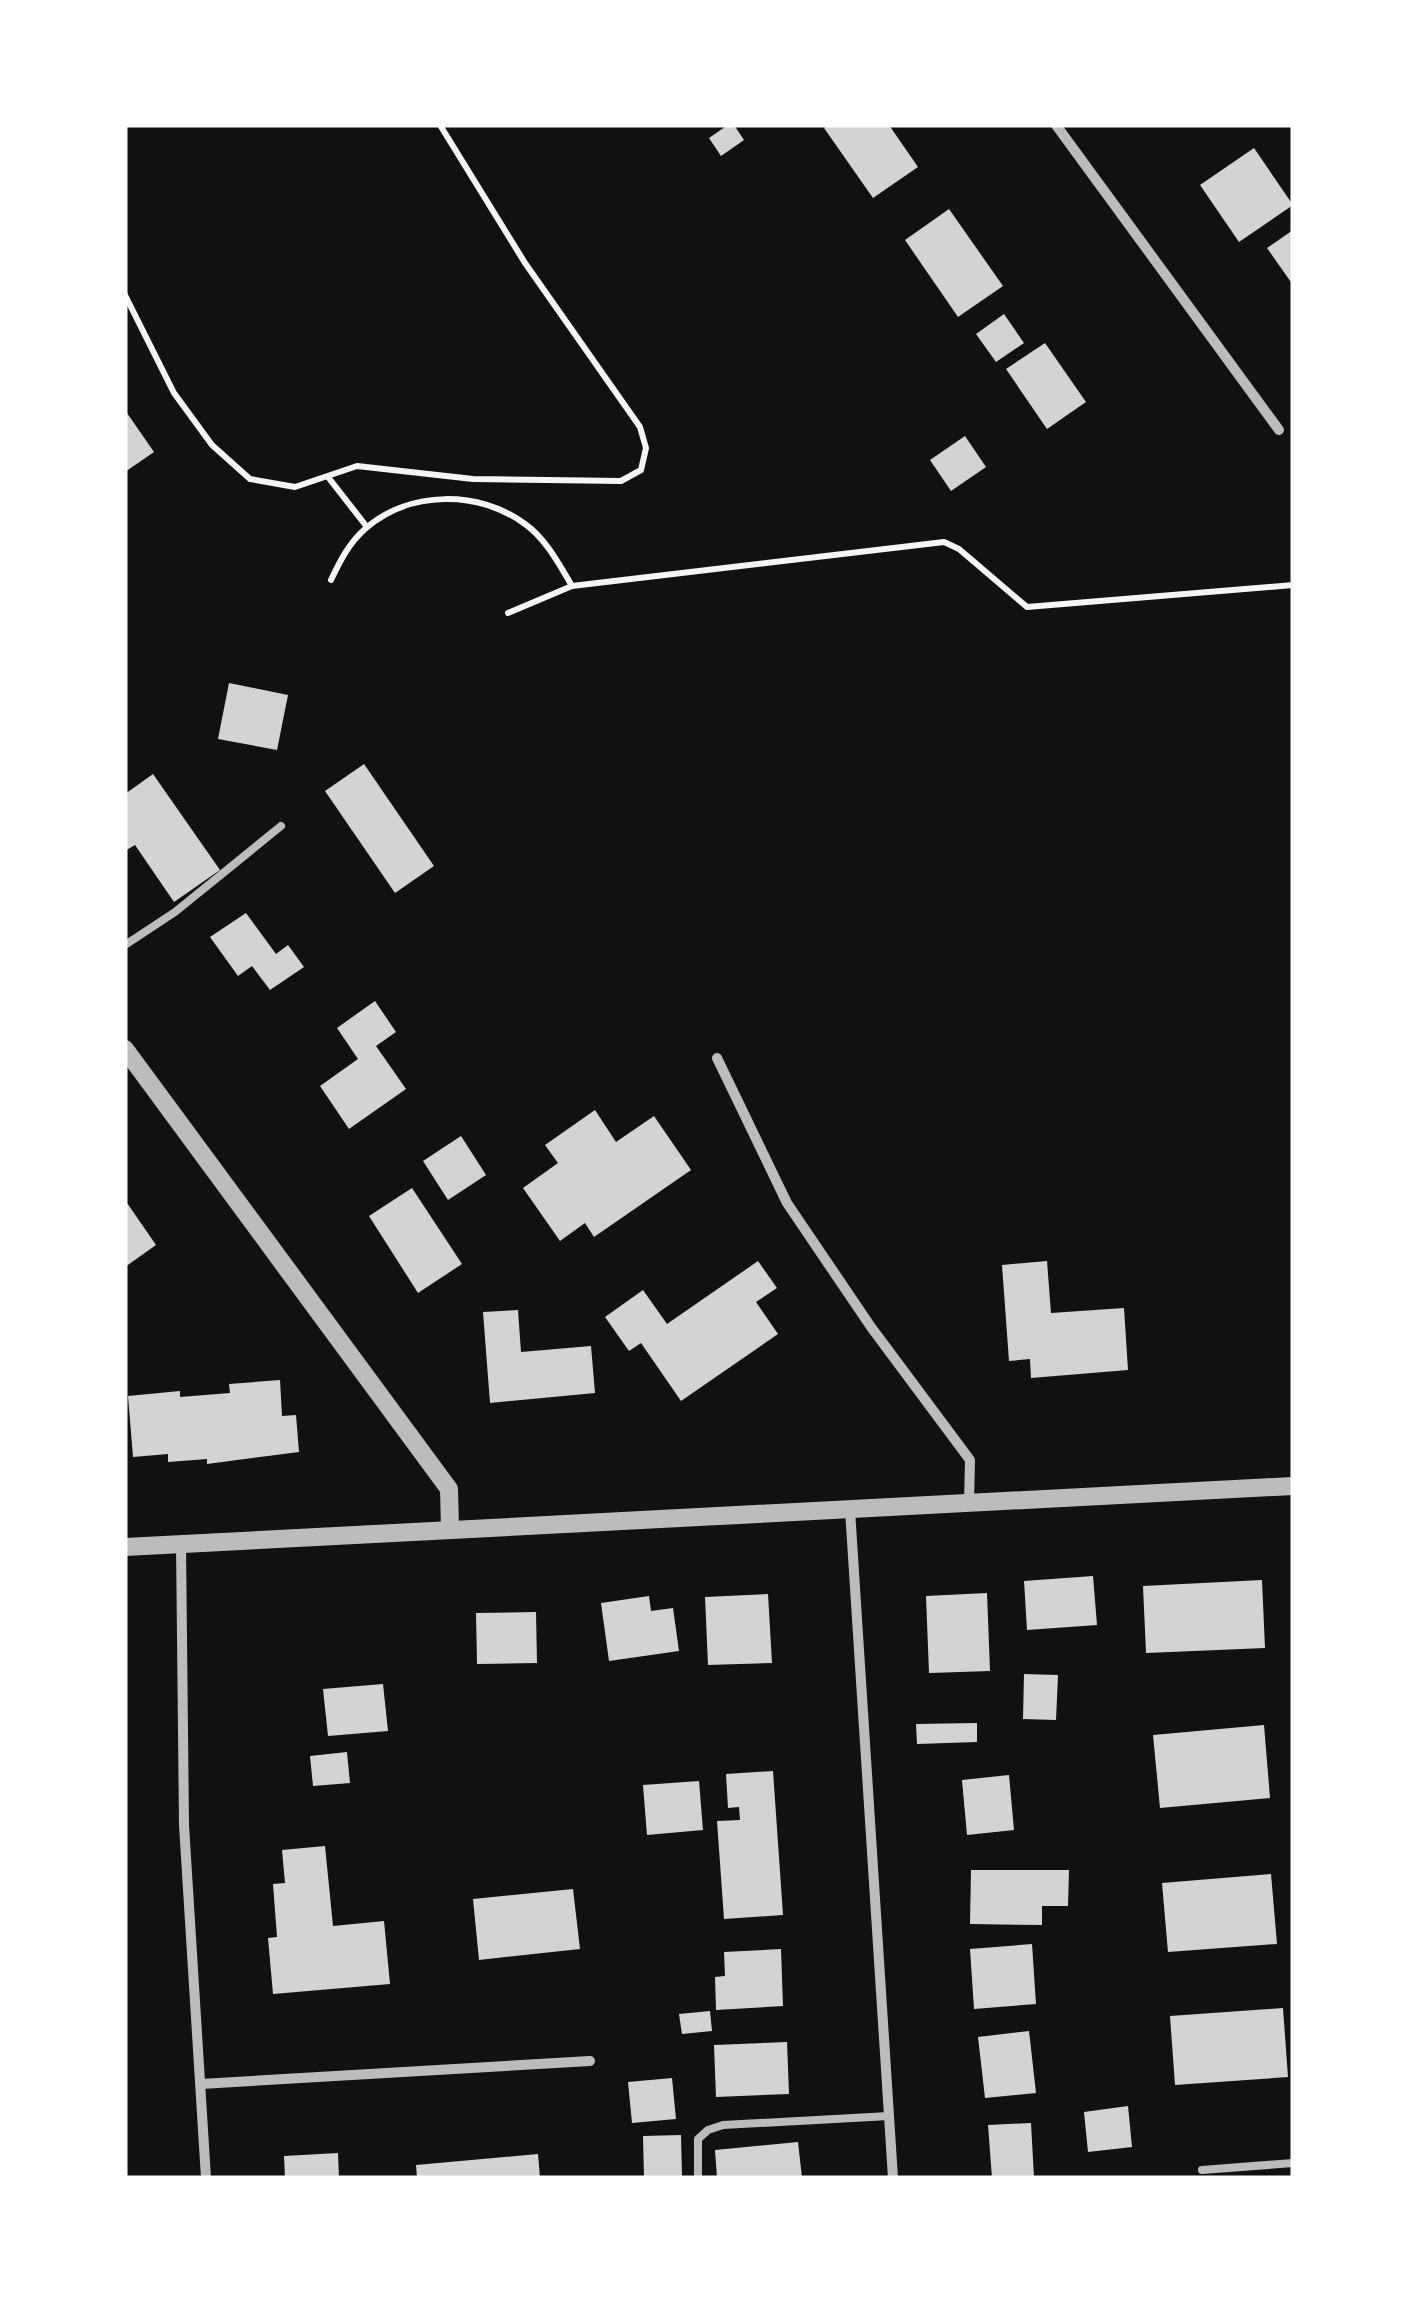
<svg xmlns="http://www.w3.org/2000/svg" width="1418" height="2303" viewBox="0 0 1418 2303" font-family="Inter,sans-serif">
<style>
.building{fill:#d3d3d3}
.lines{fill:none;stroke-linecap:round;stroke-linejoin:round}
.path{stroke:#f5f5f5;stroke-width:6}
.service{stroke:#bcbcbc;stroke-width:8}
.minor{stroke:#bcbcbc;stroke-width:10}
.tertiary{stroke:#bcbcbc;stroke-width:18}
</style>
<rect width="100%" height="100%" fill="#111"/>
<!-- building -->
<g class="building">
<path d="M 728,125 L 734,125 L 744,140 L 721,156 L 709,138 Z"/>
<path d="M 828,125 L 889,125 L 918,167 L 873,198 L 824,128 Z"/>
<path d="M 1254,148 L 1293,205 L 1239,242 L 1200,185 Z"/>
<path d="M 949,209 L 1003,286 L 958,317 L 905,240 Z"/>
<path d="M 1293,230 L 1293,285 L 1267,248 Z"/>
<path d="M 1004,314 L 1024,343 L 996,362 L 976,334 Z"/>
<path d="M 1045,343 L 1086,402 L 1047,429 L 1006,369 Z"/>
<path d="M 127,413 L 154,452 L 125,472 L 125,414 Z"/>
<path d="M 965,436 L 986,467 L 951,491 L 930,460 Z"/>
<path d="M 229,683 L 288,695 L 277,750 L 218,739 Z"/>
<path d="M 364,764 L 434,866 L 395,893 L 325,791 Z"/>
<path d="M 153,774 L 220,870 L 174,902 L 135,845 L 125,851 L 125,794 Z"/>
<path d="M 246,913 L 276,954 L 288,945 L 304,967 L 270,990 L 252,966 L 238,976 L 210,937 Z"/>
<path d="M 375,1001 L 396,1032 L 376,1046 L 406,1089 L 349,1129 L 320,1086 L 358,1059 L 337,1028 Z"/>
<path d="M 595,1110 L 616,1142 L 654,1116 L 691,1170 L 594,1237 L 585,1223 L 560,1241 L 523,1188 L 558,1163 L 545,1145 Z"/>
<path d="M 461,1136 L 486,1175 L 448,1200 L 423,1161 Z"/>
<path d="M 412,1188 L 462,1264 L 418,1293 L 369,1216 Z"/>
<path d="M 125,1200 L 156,1245 L 125,1267 Z"/>
<path d="M 758,1261 L 777,1288 L 756,1302 L 778,1334 L 681,1401 L 641,1343 L 629,1351 L 605,1317 L 643,1290 L 667,1324 Z"/>
<path d="M 1047,1261 L 1051,1313 L 1124,1308 L 1128,1370 L 1031,1378 L 1030,1359 L 1009,1361 L 1002,1265 Z"/>
<path d="M 518,1310 L 521,1352 L 591,1346 L 595,1393 L 490,1403 L 483,1312 Z"/>
<path d="M 280,1380 L 282,1416 L 296,1415 L 299,1452 L 207,1464 L 207,1459 L 168,1462 L 168,1454 L 133,1457 L 128,1396 L 180,1391 L 180,1397 L 230,1393 L 229,1384 Z"/>
<path d="M 1093,1576 L 1097,1625 L 1027,1630 L 1024,1581 Z"/>
<path d="M 1262,1580 L 1265,1648 L 1146,1653 L 1143,1586 Z"/>
<path d="M 987,1593 L 990,1671 L 929,1673 L 926,1596 Z"/>
<path d="M 768,1594 L 772,1663 L 708,1665 L 705,1597 Z"/>
<path d="M 649,1596 L 651,1611 L 673,1608 L 679,1651 L 609,1661 L 601,1603 Z"/>
<path d="M 536,1612 L 537,1663 L 477,1664 L 476,1613 Z"/>
<path d="M 1024,1674 L 1058,1675 L 1056,1720 L 1023,1719 Z"/>
<path d="M 383,1684 L 388,1731 L 328,1736 L 323,1689 Z"/>
<path d="M 977,1723 L 977,1742 L 917,1744 L 916,1724 Z"/>
<path d="M 1264,1725 L 1270,1798 L 1160,1808 L 1153,1735 Z"/>
<path d="M 347,1752 L 350,1783 L 313,1786 L 310,1756 Z"/>
<path d="M 773,1771 L 783,1915 L 724,1919 L 717,1821 L 740,1820 L 739,1807 L 728,1808 L 726,1774 Z"/>
<path d="M 1009,1775 L 1014,1830 L 967,1835 L 962,1780 Z"/>
<path d="M 699,1781 L 703,1830 L 647,1835 L 643,1785 Z"/>
<path d="M 325,1846 L 333,1926 L 384,1921 L 390,1984 L 273,1994 L 268,1938 L 277,1937 L 273,1884 L 285,1883 L 282,1850 Z"/>
<path d="M 971,1870 L 1069,1870 L 1068,1906 L 1042,1906 L 1042,1925 L 970,1924 Z"/>
<path d="M 1271,1874 L 1277,1944 L 1168,1952 L 1162,1883 Z"/>
<path d="M 573,1889 L 580,1949 L 479,1960 L 473,1899 Z"/>
<path d="M 1032,1944 L 1036,2004 L 974,2009 L 970,1949 Z"/>
<path d="M 781,1949 L 783,2006 L 716,2010 L 715,1977 L 725,1976 L 724,1952 Z"/>
<path d="M 1283,2008 L 1288,2077 L 1175,2085 L 1170,2016 Z"/>
<path d="M 710,2011 L 712,2031 L 682,2034 L 679,2014 Z"/>
<path d="M 1029,2031 L 1036,2093 L 985,2098 L 978,2037 Z"/>
<path d="M 787,2042 L 789,2094 L 716,2097 L 714,2045 Z"/>
<path d="M 672,2078 L 676,2119 L 632,2123 L 628,2082 Z"/>
<path d="M 1128,2106 L 1132,2147 L 1088,2152 L 1084,2112 Z"/>
<path d="M 1031,2123 L 1034,2178 L 992,2178 L 988,2125 Z"/>
<path d="M 681,2135 L 682,2178 L 644,2178 L 643,2136 Z"/>
<path d="M 798,2142 L 802,2178 L 717,2178 L 715,2150 Z"/>
<path d="M 338,2153 L 339,2178 L 285,2178 L 284,2156 Z"/>
<path d="M 538,2154 L 540,2178 L 417,2178 L 416,2165 Z"/>
</g>
<g class="lines">
<!-- path -->
<g class="path">
<path d="M 125,295 L 174,393 L 212,445 L 250,479 L 295,487 L 357,466 L 473,479 L 621,481 L 641,470 L 646,448 L 640,427 L 525,263 L 440,125"/>
<path d="M 328,477 L 367,527"/>
<path d="M 331,580 C 340,561 349,543 365,529 C 409,490 479,490 525,524 C 546,539 559,564 572,586 L 944,542 L 959,549 L 1027,607 L 1293,585"/>
<path d="M 508,613 L 572,586"/>
</g>
<!-- service -->
<g class="service">
<path d="M 125,945 L 175,912 L 281,826"/>
<path d="M 1202,2170 L 1293,2163"/>
<path d="M 698,2178 L 698,2139 L 708,2130 L 723,2125 L 889,2116"/>
</g>
<!-- minor -->
<g class="minor">
<path d="M 1056,125 L 1279,430"/>
<path d="M 717,1058 L 787,1203 L 871,1327 L 970,1460 L 969,1504"/>
<path d="M 850,1510 L 893,2178"/>
<path d="M 181,1544 L 184,1825 L 206,2178"/>
<path d="M 201,2084 L 590,2061"/>
</g>
<!-- tertiary -->
<g class="tertiary">
<path d="M 125,1049 L 449,1489 L 450,1529"/>
<path d="M 125,1547 L 1293,1486"/>
</g>
</g>
<!-- border -->
<rect width="1418" height="2303" fill="none" stroke="#ffffff" stroke-width="255"/>
</svg>
